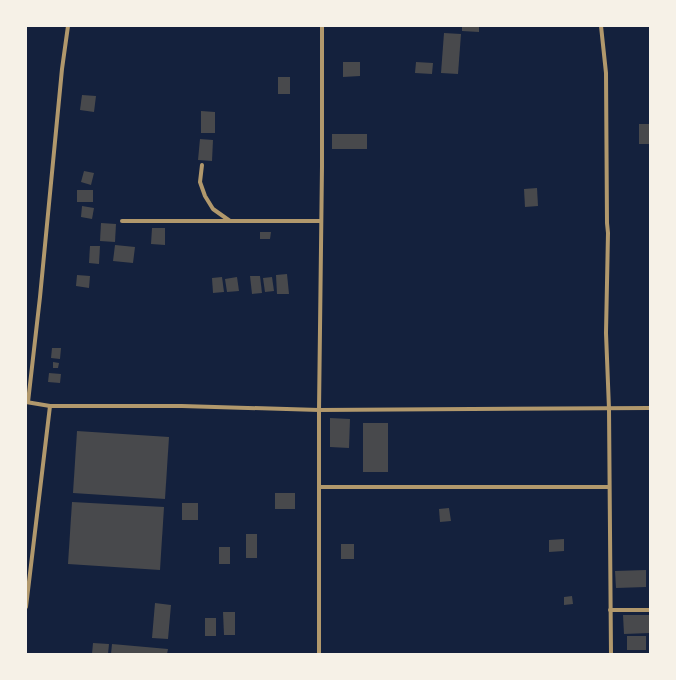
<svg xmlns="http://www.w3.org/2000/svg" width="676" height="680" viewBox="0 0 676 680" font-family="Barlow,sans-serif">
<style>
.building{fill:#48494c}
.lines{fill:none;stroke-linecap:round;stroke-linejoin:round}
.minor{stroke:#b1986c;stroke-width:4}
</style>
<rect width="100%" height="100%" fill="#14213d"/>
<!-- building -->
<g class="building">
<path d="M 462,26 L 479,26 L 479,32 L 462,31 Z"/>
<path d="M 444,33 L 461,34 L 458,74 L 441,73 Z"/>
<path d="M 343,62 L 360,62 L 360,76 L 343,77 Z"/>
<path d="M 416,62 L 433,63 L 432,74 L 415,73 Z"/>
<rect x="278" y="77" width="12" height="17"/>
<path d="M 82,95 L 96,96 L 94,112 L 80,110 Z"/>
<path d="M 201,111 L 215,112 L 215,133 L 201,133 Z"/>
<rect x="639" y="124" width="11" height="20"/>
<rect x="332" y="134" width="35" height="15"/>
<path d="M 200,139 L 213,140 L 212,161 L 198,160 Z"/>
<path d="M 84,171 L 94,173 L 91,185 L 81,182 Z"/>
<path d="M 537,188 L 538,206 L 525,207 L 524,189 Z"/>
<rect x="77" y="190" width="16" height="12"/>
<path d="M 82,206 L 94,208 L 92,219 L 81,217 Z"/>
<path d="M 101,223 L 116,224 L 115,242 L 100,241 Z"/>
<path d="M 152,228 L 165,228 L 165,245 L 151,244 Z"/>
<path d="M 260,232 L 271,232 L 270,239 L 260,239 Z"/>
<path d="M 115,245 L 135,247 L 133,263 L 113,261 Z"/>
<path d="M 90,246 L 100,246 L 99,264 L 89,263 Z"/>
<path d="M 287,274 L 289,294 L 277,294 L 276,275 Z"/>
<path d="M 77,275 L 90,276 L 89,288 L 76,286 Z"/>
<path d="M 250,276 L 260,276 L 262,293 L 252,294 Z"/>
<path d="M 222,277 L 224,292 L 213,293 L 212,278 Z"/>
<path d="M 237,277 L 239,291 L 227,292 L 225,279 Z"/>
<path d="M 272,277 L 274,291 L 265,292 L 263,278 Z"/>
<path d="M 52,348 L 61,348 L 60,359 L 51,358 Z"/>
<path d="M 53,362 L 59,363 L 58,368 L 53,368 Z"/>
<path d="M 49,373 L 61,374 L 60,383 L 48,382 Z"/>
<path d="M 330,418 L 350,419 L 349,448 L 330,447 Z"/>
<rect x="363" y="423" width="25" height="49"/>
<path d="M 77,431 L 169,437 L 165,499 L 73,493 Z"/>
<rect x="275" y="493" width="20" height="16"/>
<path d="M 72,502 L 164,507 L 160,570 L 68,564 Z"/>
<rect x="182" y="503" width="16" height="17"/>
<path d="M 449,508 L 451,521 L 440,522 L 439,509 Z"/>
<rect x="246" y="534" width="11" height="24"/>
<path d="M 564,539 L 564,551 L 549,552 L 549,540 Z"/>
<rect x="341" y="544" width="13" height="15"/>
<rect x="219" y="547" width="11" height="17"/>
<path d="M 646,570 L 646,587 L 616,588 L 615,571 Z"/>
<path d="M 572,596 L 573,604 L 564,605 L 564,597 Z"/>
<path d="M 155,603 L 171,605 L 168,639 L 152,638 Z"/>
<path d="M 223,612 L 235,612 L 235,635 L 224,635 Z"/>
<path d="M 623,615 L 650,615 L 650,633 L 624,634 Z"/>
<rect x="205" y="618" width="11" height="18"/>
<rect x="627" y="636" width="19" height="14"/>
<path d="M 93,643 L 109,644 L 108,654 L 92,654 Z"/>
<path d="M 112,644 L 168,649 L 167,654 L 111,654 Z"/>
</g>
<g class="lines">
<!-- minor -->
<g class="minor">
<path d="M 601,26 L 606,73 L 607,223 L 608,233 L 606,333 L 609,409 L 611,654"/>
<path d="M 202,165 L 200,182 L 205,196 L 213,209 L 230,221"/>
<path d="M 122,221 L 321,221"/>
<path d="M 26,402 L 50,406 L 182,406 L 319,410 L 650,408"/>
<path d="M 28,402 L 40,297 L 62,69 L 68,26"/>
<path d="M 319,487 L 609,487"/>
<path d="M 26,607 L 50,406"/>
<path d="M 610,610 L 650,610"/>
<path d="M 319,654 L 319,410 L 322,166 L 322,26"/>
</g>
</g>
<!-- border -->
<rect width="676" height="680" fill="none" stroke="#f6f1e7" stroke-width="54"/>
</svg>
